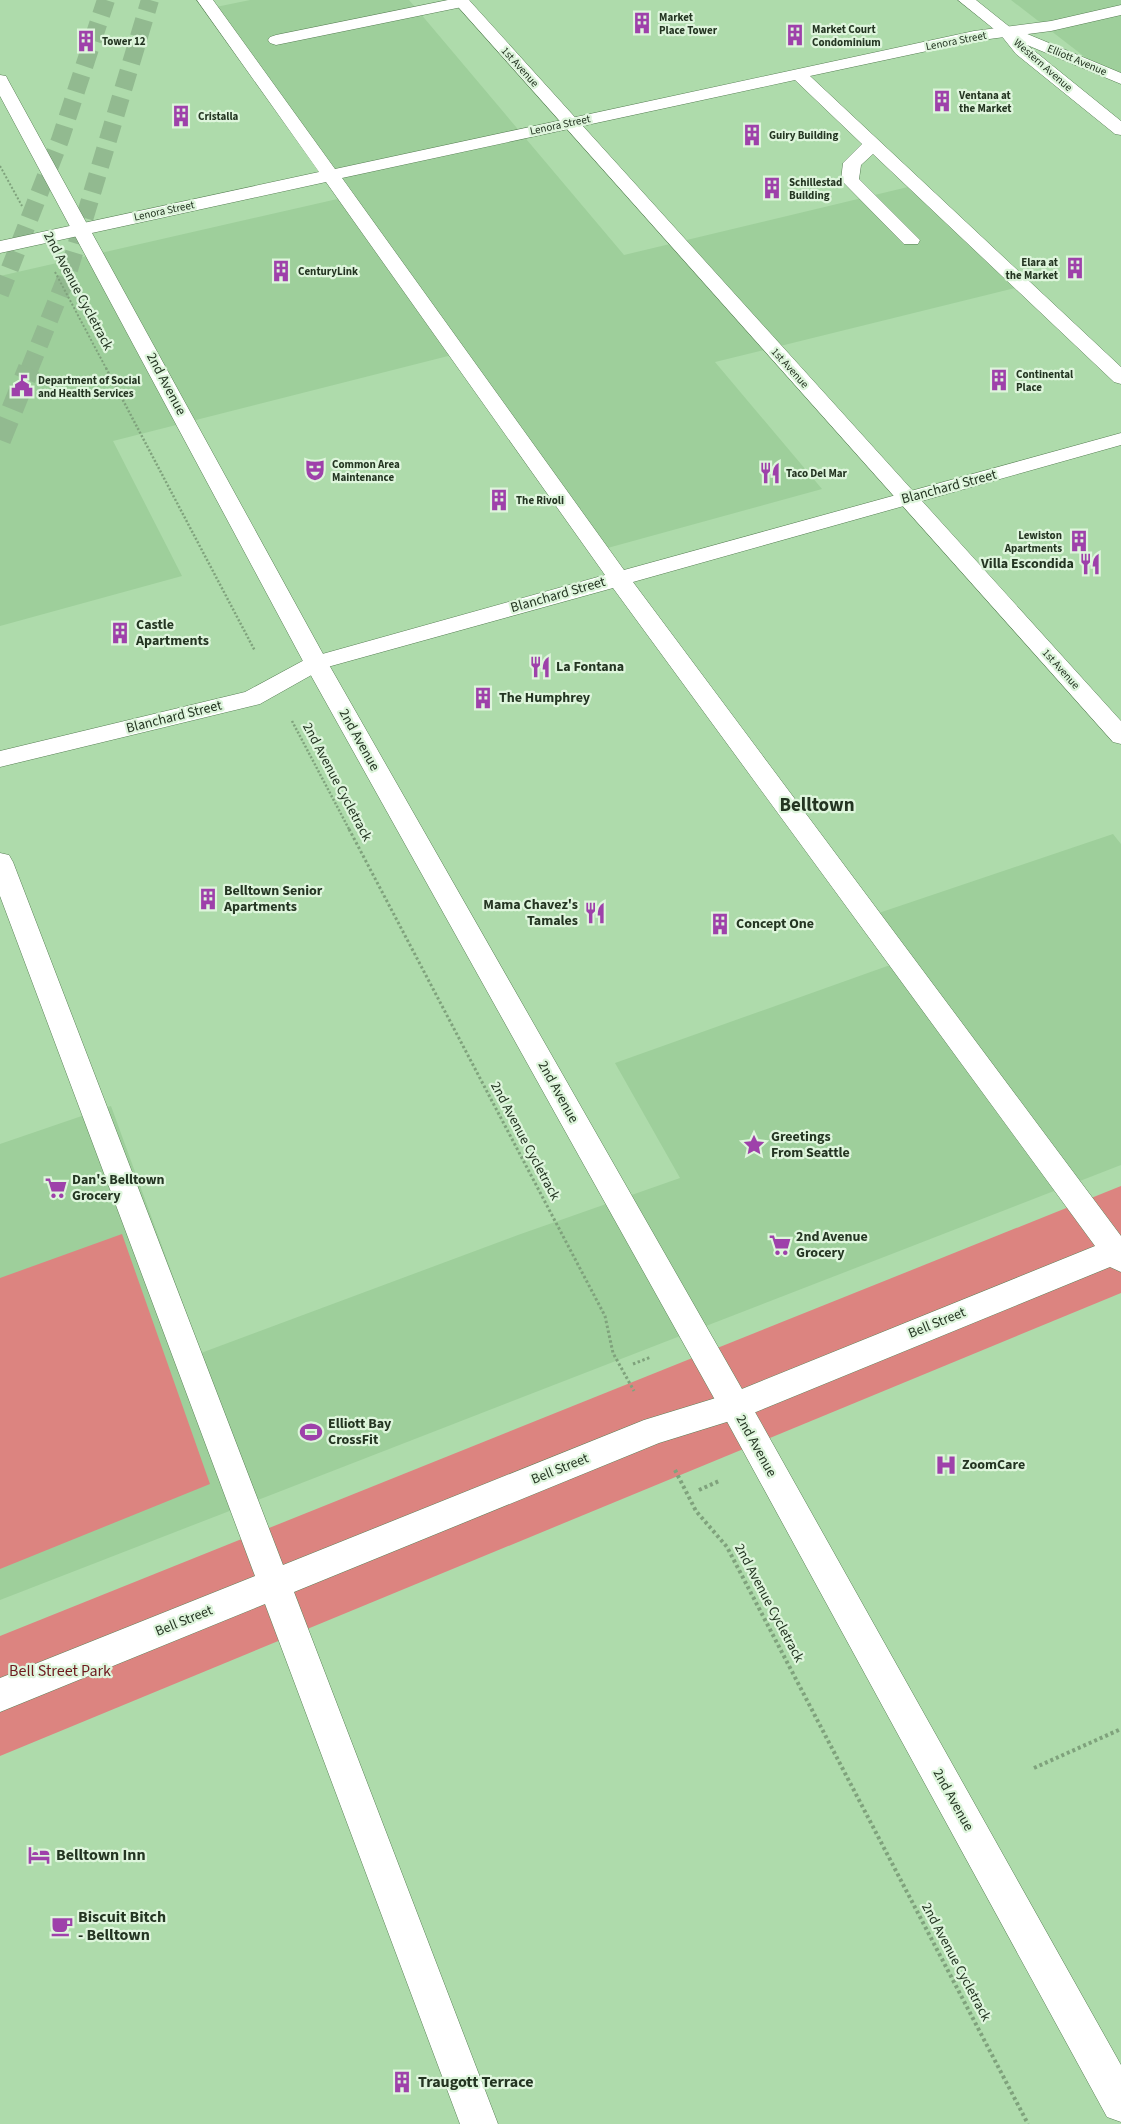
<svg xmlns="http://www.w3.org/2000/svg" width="1121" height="2124" viewBox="0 0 1121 2124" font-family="'Source Sans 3',sans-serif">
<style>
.built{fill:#9ecf9b}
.green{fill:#dc8480}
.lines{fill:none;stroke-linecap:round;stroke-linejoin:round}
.highway-tunnel-far1{stroke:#92ba90;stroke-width:18;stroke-dasharray:18 9;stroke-linecap:butt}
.highway-tunnel{stroke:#92ba90;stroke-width:22;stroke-dasharray:22 11;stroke-linecap:butt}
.minor-casing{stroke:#577f54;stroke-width:1}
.major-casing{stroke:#577f54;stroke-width:1}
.path-far3{stroke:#7fa27c;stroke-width:2;stroke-dasharray:2 2;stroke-linecap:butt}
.path-far2{stroke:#7fa27c;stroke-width:2.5;stroke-dasharray:2 2;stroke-linecap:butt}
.path-far1{stroke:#7fa27c;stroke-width:3;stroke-dasharray:2.5 2.5;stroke-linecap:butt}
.path{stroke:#7fa27c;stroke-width:4;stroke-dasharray:3 3;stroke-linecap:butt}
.minor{fill:#fff;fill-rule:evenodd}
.major{fill:#fff;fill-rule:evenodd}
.labels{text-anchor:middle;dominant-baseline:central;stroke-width:4.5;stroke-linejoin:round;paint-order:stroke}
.far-poi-label{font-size:11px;font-weight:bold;fill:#243522;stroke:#def5dc;text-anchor:start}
.far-street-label{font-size:11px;fill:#243522;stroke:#def5dc}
.street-label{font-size:14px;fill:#243522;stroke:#def5dc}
.poi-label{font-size:14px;font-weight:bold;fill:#243522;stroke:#def5dc;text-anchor:start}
.near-park-label{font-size:16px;fill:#6e1a1e;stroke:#def5dc}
.near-poi-label{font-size:16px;font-weight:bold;fill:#243522;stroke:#def5dc;text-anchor:start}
.district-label{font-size:19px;font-weight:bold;fill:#243522;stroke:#def5dc}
</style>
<rect width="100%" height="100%" fill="#aedbab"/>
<!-- built -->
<g class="built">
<path d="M 250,0 L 409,0 L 624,255 L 908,187 L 1015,288 L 715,362 L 822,489 L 593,552 L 452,355 L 113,441 L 182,576 L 0,626 L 0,276 L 355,195 L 216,7 Z"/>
<path d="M 1011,0 L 1121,0 L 1121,85 Z"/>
<path d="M 1113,834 L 1121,844 L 1121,1165 L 0,1600 L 0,1144 L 111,1106 L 201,1353 L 518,1235 L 680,1178 L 615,1063 L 893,964 L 861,919 Z"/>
</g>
<!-- green -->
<g class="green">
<path d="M 1121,1186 L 1121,1293 L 0,1756 L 0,1636 Z"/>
<path d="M 122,1234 L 210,1484 L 0,1569 L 0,1278 Z"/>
</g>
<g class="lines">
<!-- highway-tunnel-far1 -->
<g class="highway-tunnel-far1">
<path d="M 0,294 L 60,140 L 106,0"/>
<path d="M 29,370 L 68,273 L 150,0"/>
</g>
<!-- highway-tunnel -->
<path class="highway-tunnel" d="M 0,440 L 29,368"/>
<!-- minor casing -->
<g class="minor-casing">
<g id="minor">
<path d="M 197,0 L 213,0 L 335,169 L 974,31 L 1051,21 L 1121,5 L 1121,15 L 1051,31 L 974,41 L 810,76 L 1121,367 L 1121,384 L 1114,382 L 873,154 L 861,165 L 859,179 L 920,240 L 918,244 L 904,244 L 841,180 L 843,163 L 862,144 L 795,80 L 342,178 L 624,570 L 1121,433 L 1121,445 L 633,582 L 1121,1236 L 1121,1272 L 1110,1267 L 746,1416 L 659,1443 L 294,1592 L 498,2124 L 460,2124 L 265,1604 L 0,1712 L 0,1678 L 255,1576 L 0,896 L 0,853 L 9,855 L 13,862 L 283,1565 L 644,1420 L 732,1393 L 1095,1246 L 613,588 L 324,668 L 260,704 L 0,767 L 0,751 L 245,692 L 308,658 L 605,575 L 326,182 L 0,253 L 0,241 L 319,172 Z"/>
<path d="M 448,0 L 469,0 L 470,2 L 462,7 L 276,45 L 270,43 L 268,40 L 270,37 L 276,35 Z"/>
</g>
</g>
<!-- major casing -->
<g class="major-casing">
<g id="major">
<path d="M 452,0 L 469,0 L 1121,721 L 1121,744 L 1113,742 Z"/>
<path d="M 958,0 L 976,0 L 1016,32 L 1025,33 L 1121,73 L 1121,84 L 1027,45 L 1121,121 L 1121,135 L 1115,134 L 1016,54 L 1000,34 Z"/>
<path d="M 0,75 L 6,76 L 8,80 L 328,663 L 746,1396 L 1121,2065 L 1121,2122 L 1107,2117 L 724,1416 L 304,663 L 0,96 Z"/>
</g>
</g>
<!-- path-far3 -->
<g class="path-far3">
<path d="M 0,166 L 22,206"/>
<path d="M 55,272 L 107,370"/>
</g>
<!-- path-far2 -->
<g class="path-far2">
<path d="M 106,368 L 255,651"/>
<path d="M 292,721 L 350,831"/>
</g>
<!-- path-far1 -->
<g class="path-far1">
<path d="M 349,829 L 605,1316 L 613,1353 L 634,1391"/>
<path d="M 633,1364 L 651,1357"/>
</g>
<!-- path -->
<g class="path">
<path d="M 675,1470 L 696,1511 L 727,1547 L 1028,2124"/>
<path d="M 699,1490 L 719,1481"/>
<path d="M 1034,1768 L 1121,1729"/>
</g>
<!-- minor -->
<use href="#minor" class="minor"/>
<!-- major -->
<use href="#major" class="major"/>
</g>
<!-- icons -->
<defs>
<g id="building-bare" transform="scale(1.725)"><path d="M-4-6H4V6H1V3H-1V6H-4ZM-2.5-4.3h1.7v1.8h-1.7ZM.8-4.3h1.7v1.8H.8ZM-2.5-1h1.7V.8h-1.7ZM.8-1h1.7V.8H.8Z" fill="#9e41aa" stroke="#def5dc" stroke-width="2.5" paint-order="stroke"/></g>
<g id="civic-bare" transform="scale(1.725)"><path d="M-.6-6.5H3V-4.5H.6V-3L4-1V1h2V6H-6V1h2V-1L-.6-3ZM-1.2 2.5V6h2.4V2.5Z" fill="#9e41aa" stroke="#def5dc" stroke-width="2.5" paint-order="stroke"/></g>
<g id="theatre-bare" transform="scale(1.725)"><path d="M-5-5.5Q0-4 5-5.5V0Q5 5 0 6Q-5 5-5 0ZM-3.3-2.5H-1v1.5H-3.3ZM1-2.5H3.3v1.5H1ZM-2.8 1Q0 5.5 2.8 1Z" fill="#9e41aa" stroke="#def5dc" stroke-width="2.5" paint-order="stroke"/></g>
<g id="restaurant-bare" transform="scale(1.725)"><path d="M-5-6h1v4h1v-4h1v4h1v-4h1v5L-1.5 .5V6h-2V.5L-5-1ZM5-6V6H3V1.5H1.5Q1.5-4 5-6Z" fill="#9e41aa" stroke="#def5dc" stroke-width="2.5" paint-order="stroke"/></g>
<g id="sight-bare" transform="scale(1.725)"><path d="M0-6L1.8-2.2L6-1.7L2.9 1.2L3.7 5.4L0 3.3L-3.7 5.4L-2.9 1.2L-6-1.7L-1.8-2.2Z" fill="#9e41aa" stroke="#def5dc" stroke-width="2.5" paint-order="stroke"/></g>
<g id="supermarket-bare" transform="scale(1.725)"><path d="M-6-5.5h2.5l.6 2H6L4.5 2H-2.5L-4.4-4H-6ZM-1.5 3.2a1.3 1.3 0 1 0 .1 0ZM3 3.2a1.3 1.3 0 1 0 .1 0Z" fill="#9e41aa" stroke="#def5dc" stroke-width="2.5" paint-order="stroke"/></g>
<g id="stadium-bare" transform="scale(1.725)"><path d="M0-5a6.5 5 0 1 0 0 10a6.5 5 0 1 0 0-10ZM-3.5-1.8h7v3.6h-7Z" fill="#9e41aa" stroke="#def5dc" stroke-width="2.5" paint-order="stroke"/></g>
<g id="hospital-bare" transform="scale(1.725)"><path d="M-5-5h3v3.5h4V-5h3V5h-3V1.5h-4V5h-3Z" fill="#9e41aa" stroke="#def5dc" stroke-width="2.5" paint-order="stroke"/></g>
<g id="hotel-bare" transform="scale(1.725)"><path d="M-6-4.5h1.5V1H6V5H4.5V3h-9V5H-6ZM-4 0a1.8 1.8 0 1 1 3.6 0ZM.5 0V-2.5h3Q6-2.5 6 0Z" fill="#9e41aa" stroke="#def5dc" stroke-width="2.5" paint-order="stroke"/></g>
<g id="cafe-bare" transform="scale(1.725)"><path d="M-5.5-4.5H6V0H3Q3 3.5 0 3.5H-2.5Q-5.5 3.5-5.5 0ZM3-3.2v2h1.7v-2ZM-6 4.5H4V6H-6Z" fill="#9e41aa" stroke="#def5dc" stroke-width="2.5" paint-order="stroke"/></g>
</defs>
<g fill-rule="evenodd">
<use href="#building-bare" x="642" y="23"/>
<use href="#building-bare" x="795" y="35"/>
<use href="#building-bare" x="86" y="41"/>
<use href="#building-bare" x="942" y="101"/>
<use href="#building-bare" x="181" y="116"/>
<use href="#building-bare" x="752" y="135"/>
<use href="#building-bare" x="772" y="188"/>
<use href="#building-bare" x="1075" y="268"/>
<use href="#building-bare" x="281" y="271"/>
<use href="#building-bare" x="999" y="380"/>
<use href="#civic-bare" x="22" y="386"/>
<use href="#theatre-bare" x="315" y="470"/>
<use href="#restaurant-bare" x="770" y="473"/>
<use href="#building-bare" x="499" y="500"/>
<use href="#building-bare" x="1079" y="541"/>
<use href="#restaurant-bare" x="1090" y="564"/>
<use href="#building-bare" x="120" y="633"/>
<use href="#restaurant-bare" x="540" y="667"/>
<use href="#building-bare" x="483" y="698"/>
<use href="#building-bare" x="208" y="899"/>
<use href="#restaurant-bare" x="595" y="913"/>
<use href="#building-bare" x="720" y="924"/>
<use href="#sight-bare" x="754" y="1145"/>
<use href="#supermarket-bare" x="56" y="1188"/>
<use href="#supermarket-bare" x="780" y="1245"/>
<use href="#stadium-bare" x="311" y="1432"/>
<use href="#hospital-bare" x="946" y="1465"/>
<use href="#hotel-bare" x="39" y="1855"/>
<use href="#cafe-bare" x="62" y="1926"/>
<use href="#building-bare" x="402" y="2082"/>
</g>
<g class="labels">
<!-- far-poi labels -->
<g class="far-poi-label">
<text x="659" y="17">Market<tspan x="659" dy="13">Place Tower</tspan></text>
<text x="812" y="29">Market Court<tspan x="812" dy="13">Condominium</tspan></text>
<text x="102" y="41">Tower 12</text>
<text x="959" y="95">Ventana at<tspan x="959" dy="13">the Market</tspan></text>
<text x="198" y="116">Cristalla</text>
<text x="769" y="135">Guiry Building</text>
<text x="789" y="182">Schillestad<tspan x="789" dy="13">Building</tspan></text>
<text x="1058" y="262" text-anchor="end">Elara at<tspan x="1058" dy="13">the Market</tspan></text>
<text x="298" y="271">CenturyLink</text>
<text x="1016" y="374">Continental<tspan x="1016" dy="13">Place</tspan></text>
<text x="38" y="380">Department of Social<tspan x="38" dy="13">and Health Services</tspan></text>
<text x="332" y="464">Common Area<tspan x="332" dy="13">Maintenance</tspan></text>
<text x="786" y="473">Taco Del Mar</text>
<text x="516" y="500">The Rivoli</text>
<text x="1062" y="535" text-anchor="end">Lewiston<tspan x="1062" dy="13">Apartments</tspan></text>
</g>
<!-- far-street labels -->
<g class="far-street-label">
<text transform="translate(956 41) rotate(-11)">Lenora Street</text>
<text transform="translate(1077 60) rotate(23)">Elliott Avenue</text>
<text transform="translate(1043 65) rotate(41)">Western Avenue</text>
<text transform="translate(520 67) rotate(48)">1st Avenue</text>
<text transform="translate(560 125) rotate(-12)">Lenora Street</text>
<text transform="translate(164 211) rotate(-12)">Lenora Street</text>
<text transform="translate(790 368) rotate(48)">1st Avenue</text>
<text transform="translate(1061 669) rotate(48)">1st Avenue</text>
</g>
<!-- street labels -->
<g class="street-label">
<text transform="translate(78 291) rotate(62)">2nd Avenue Cycletrack</text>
<text transform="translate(166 384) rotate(62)">2nd Avenue</text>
<text transform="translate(949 487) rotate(-15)">Blanchard Street</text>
<text transform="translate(558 595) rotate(-16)">Blanchard Street</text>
<text transform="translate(174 717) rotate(-14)">Blanchard Street</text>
<text transform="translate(359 740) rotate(61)">2nd Avenue</text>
<text transform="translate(337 782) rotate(62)">2nd Avenue Cycletrack</text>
<text transform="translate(558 1092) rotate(61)">2nd Avenue</text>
<text transform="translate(525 1141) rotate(62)">2nd Avenue Cycletrack</text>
<text transform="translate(937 1323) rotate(-22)">Bell Street</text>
<text transform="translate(756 1446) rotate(61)">2nd Avenue</text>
<text transform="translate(560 1469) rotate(-22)">Bell Street</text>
<text transform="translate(769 1603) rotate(62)">2nd Avenue Cycletrack</text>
<text transform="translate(184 1621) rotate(-22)">Bell Street</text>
<text transform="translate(953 1800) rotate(61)">2nd Avenue</text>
<text transform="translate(956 1962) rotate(62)">2nd Avenue Cycletrack</text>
</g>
<!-- poi labels -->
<g class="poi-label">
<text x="1074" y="564" text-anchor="end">Villa Escondida</text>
<text x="136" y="625">Castle<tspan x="136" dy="16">Apartments</tspan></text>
<text x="556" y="667">La Fontana</text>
<text x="499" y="698">The Humphrey</text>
<text x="224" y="891">Belltown Senior<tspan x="224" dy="16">Apartments</tspan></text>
<text x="578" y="905" text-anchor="end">Mama Chavez's<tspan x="578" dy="16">Tamales</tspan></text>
<text x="736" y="924">Concept One</text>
<text x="771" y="1137">Greetings<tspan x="771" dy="16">From Seattle</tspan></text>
<text x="72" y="1180">Dan's Belltown<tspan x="72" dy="16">Grocery</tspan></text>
<text x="796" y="1237">2nd Avenue<tspan x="796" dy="16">Grocery</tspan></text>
<text x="328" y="1424">Elliott Bay<tspan x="328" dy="16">CrossFit</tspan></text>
<text x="962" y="1465">ZoomCare</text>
</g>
<!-- near-park labels -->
<g class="near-park-label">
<text x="60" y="1671">Bell Street Park</text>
</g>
<!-- near-poi labels -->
<g class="near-poi-label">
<text x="56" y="1855">Belltown Inn</text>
<text x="78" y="1917">Biscuit Bitch<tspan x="78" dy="18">- Belltown</tspan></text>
<text x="418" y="2082">Traugott Terrace</text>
</g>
<!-- district labels -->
<g class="district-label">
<text x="817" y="805">Belltown</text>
</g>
</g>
</svg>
